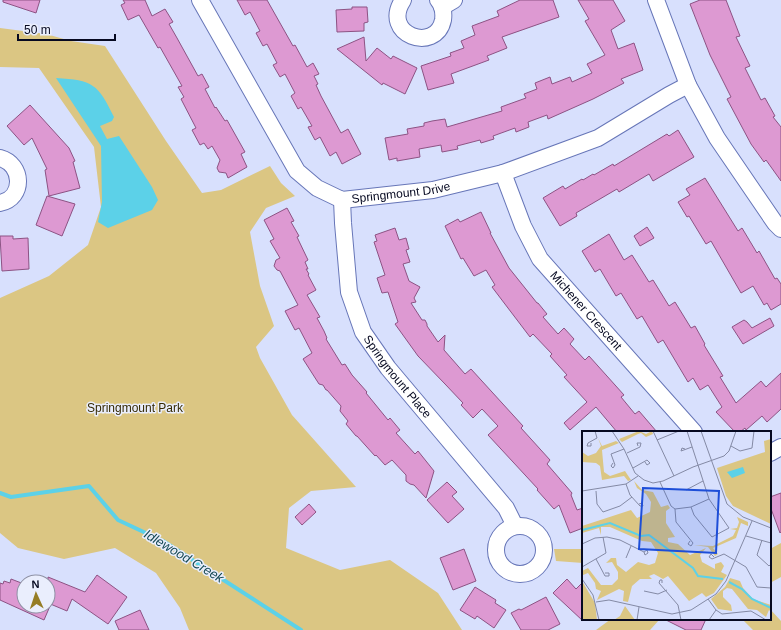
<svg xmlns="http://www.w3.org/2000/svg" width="781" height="630" viewBox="0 0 781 630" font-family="Arial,sans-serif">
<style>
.green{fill:#dbc683}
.water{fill:#5cd1e8}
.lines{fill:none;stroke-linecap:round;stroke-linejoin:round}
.stream{stroke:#5cd1e8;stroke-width:4}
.building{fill:#dd99d2;stroke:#8d5384}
.minor-casing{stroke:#6776b8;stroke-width:18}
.minor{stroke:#fff;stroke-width:16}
.labels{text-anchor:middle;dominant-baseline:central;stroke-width:3;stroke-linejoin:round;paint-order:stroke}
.street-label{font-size:12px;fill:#060921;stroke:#eaeefd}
.park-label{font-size:12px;fill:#362b04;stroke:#eaeefd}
.water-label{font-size:13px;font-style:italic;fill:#144852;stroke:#eaeefd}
.inset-river{fill:none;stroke:#5cd1e8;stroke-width:2}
.inset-road{fill:none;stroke:#848aa5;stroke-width:1}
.view{fill:#1d4ed8;fill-opacity:0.15;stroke:#1d4ed8;stroke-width:2}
.inset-edge{fill:none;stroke:#060921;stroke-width:2}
</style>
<rect width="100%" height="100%" fill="#d8e0fd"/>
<!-- green -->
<g class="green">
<path d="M 0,28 L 46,34 L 71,41 L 105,46 L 166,141 L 202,193 L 221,190 L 270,166 L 281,183 L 295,196 L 266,208 L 250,232 L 260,286 L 274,326 L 256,347 L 260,358 L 292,415 L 356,487 L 311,491 L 289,508 L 286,548 L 340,570 L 390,560 L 438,593 L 462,630 L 189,630 L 180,608 L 156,573 L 115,548 L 64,559 L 18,548 L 0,533 L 0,298 L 49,276 L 88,245 L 101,207 L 94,147 L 39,68 L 0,67 Z"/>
<path d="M 781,543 L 781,577 L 770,583 L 770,549 Z"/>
<path d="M 554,549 L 583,549 L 583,563 L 556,561 Z"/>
<path d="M 770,609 L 781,621 L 781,630 L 753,630 L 742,619 L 770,619 Z"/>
<path d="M 611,619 L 660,619 L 650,630 L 596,630 Z"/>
</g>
<!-- water -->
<path class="water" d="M 56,78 C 93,80 98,84 114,117 L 112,121 L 100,126 L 107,139 L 119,136 L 152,187 L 158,200 L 152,210 L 108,228 L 98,222 L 102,202 L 101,146 Z"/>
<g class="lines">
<!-- stream -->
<path class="stream" d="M 0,493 L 11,497 L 89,486 L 118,520 L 163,541 L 301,630"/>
</g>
<!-- building -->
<g class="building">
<path d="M 3,0 L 40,0 L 36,13 L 3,2 Z"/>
<path d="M 123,0 L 145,0 L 152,16 L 165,9 L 173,22 L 169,24 L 177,38 L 198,76 L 202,74 L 209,87 L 205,89 L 215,108 L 216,107 L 225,121 L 227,120 L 245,152 L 241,154 L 247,167 L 228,178 L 226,173 L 219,172 L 217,168 L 220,160 L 212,146 L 208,149 L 204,143 L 200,145 L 192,130 L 196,128 L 181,99 L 184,97 L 178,87 L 182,86 L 160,47 L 158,48 L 139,15 L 128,20 L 121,5 L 125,3 Z"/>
<path d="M 237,0 L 267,0 L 293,46 L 295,45 L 307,67 L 313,63 L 319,74 L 314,76 L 318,84 L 316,85 L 321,96 L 341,133 L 348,129 L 361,154 L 342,164 L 336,152 L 330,156 L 320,137 L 315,140 L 308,127 L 312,126 L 301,107 L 298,109 L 291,96 L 295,93 L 285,74 L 280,77 L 273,65 L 277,63 L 267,44 L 263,46 L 256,33 L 260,31 L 250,12 L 245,15 Z"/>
<path d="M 520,0 L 553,0 L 559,17 L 502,37 L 507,48 L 487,56 L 489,60 L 451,74 L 454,83 L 428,90 L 421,66 L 451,56 L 450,53 L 464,48 L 461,41 L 475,35 L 472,26 L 499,16 L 497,11 Z"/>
<path d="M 578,0 L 613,0 L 625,21 L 611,30 L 618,49 L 634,43 L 643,70 L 621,79 L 624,83 L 593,99 L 548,119 L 547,115 L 528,122 L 529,127 L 516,132 L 515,128 L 493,136 L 494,139 L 481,143 L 480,140 L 457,146 L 458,149 L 442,152 L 441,145 L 419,149 L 420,157 L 397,161 L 397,158 L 389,160 L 385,138 L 408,134 L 407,129 L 424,126 L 424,123 L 432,121 L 445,119 L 447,127 L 502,111 L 501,107 L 526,98 L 524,94 L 537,89 L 535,83 L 550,77 L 552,84 L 570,77 L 572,82 L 592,73 L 587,64 L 605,55 L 585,21 L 589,19 Z"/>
<path d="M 700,0 L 726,0 L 740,36 L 736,37 L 750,66 L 745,68 L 761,100 L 765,98 L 775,116 L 773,117 L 781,127 L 781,181 L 766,160 L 764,162 L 751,144 L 727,99 L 731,97 L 710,55 L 690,4 Z"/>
<path d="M 352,7 L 367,7 L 368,22 L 364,23 L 364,31 L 337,32 L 336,10 L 352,9 Z"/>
<path d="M 364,37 L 366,61 L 377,48 L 391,59 L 393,56 L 417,68 L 405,94 L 383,83 L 382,85 L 337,49 Z"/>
<path d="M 30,105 L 69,148 L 75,161 L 73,162 L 80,188 L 49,196 L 45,170 L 47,169 L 32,138 L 24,145 L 7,126 Z"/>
<path d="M 678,130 L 694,157 L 653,181 L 649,174 L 619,192 L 617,189 L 576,213 L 577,216 L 560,226 L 543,198 L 563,186 L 565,189 L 582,179 L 583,180 L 593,174 L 594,175 L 613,164 L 614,166 L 667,134 L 669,136 Z"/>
<path d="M 705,178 L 738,231 L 742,228 L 757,253 L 759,251 L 775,279 L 777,278 L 781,284 L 781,304 L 771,310 L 767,303 L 764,305 L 753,286 L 741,293 L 711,241 L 706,244 L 689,216 L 687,217 L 678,202 L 690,195 L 686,189 Z"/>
<path d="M 47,196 L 75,204 L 62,236 L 36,225 Z"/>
<path d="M 287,208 L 294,221 L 291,222 L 299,236 L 297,237 L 308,260 L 305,262 L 308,269 L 306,269 L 309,274 L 308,275 L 316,290 L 307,295 L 320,317 L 317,318 L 324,331 L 327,338 L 326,339 L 342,365 L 345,364 L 352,375 L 367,392 L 366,393 L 388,420 L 390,418 L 400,430 L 396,433 L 415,454 L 418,451 L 434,471 L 426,498 L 414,485 L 410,484 L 406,481 L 406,475 L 392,460 L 385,465 L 376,455 L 375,456 L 357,436 L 356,436 L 346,424 L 348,421 L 340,411 L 341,406 L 327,390 L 326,390 L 323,385 L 319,384 L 303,359 L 312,353 L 299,328 L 295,330 L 285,311 L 298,305 L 280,271 L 277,270 L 274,266 L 276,260 L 280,258 L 270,241 L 274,239 L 264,220 Z"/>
<path d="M 481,212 L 491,233 L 490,233 L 509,268 L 537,303 L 538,303 L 547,314 L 543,317 L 558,334 L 564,328 L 574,339 L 570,344 L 585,360 L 589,356 L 624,395 L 621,397 L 635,414 L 639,411 L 657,432 L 617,432 L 596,407 L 570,430 L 564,423 L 587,402 L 564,377 L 567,375 L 550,356 L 552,354 L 533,334 L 530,337 L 492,287 L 495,285 L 486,270 L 474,276 L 463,258 L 461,259 L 445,226 L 458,219 L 460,222 Z"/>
<path d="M 647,227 L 654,238 L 640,246 L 634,236 Z"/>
<path d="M 395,228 L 399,240 L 406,238 L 409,249 L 406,250 L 410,262 L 403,264 L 409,281 L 420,287 L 414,298 L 416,302 L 411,303 L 422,320 L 425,320 L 427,324 L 427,326 L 438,342 L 445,335 L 444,350 L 465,374 L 471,369 L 523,426 L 521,428 L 550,460 L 547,464 L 572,493 L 571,495 L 577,510 L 583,508 L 583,528 L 570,533 L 559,505 L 554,509 L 537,490 L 538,489 L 488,435 L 498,426 L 482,409 L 473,418 L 461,405 L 463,403 L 445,384 L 418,356 L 395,324 L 398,322 L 388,292 L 382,293 L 377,278 L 385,275 L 374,242 L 377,241 L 375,235 Z"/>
<path d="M 609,234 L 624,260 L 632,255 L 649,282 L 653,280 L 669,306 L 675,302 L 691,328 L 695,326 L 705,344 L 704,345 L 723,376 L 720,377 L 736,403 L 761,381 L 766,387 L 781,373 L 781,409 L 767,422 L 762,416 L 746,430 L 745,428 L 740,432 L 735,432 L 716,412 L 722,407 L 708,385 L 700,390 L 693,378 L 688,382 L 663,340 L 658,343 L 642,316 L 637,319 L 621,293 L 616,296 L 600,269 L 595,272 L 582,251 Z"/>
<path d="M 0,236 L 13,236 L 13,239 L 28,238 L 29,269 L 2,271 Z"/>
<path d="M 770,318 L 774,326 L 743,344 L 732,327 L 744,320 L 747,322 L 752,328 Z"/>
<path d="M 447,482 L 457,492 L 452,496 L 464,509 L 448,523 L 427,500 Z"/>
<path d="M 781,493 L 781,532 L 780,533 L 770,506 L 770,497 Z"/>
<path d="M 309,504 L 316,512 L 302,525 L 295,517 Z"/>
<path d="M 464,549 L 476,581 L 453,590 L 440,558 Z"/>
<path d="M 97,575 L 127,597 L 108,624 L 72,599 L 67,611 L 48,603 L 48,577 L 85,592 Z"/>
<path d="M 11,579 L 24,584 L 24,606 L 50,606 L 44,620 L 0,600 L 0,583 L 3,584 L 4,581 L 10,583 Z"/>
<path d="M 567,579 L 576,589 L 583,582 L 583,621 L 553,593 Z"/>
<path d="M 475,587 L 496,600 L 495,603 L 506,610 L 494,628 L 477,616 L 475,619 L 460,610 Z"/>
<path d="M 546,597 L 560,624 L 548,630 L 521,630 L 511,613 L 519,609 L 521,610 Z"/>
<path d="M 140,610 L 149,630 L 119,630 L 115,621 Z"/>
<path d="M 664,619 L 706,619 L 701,630 L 686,630 Z"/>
</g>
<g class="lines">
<!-- minor casing -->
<g class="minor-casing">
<g id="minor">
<path id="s1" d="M 200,0 L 297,171 L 317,188 L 342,200 L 433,190 L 503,173 L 598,138 L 669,95 L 688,85"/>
<path d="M 403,0 C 380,35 436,54 443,20 C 444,13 443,6 438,0"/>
<path d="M 656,0 L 688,85 L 717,138 L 775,223 L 781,229"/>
<path d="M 442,7 L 454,0"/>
<path d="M 0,158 C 23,164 25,198 0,203"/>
<path id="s2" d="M 503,173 L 523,226 L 540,259 L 694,432"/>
<path id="s3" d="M 342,200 L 343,223 L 349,292 L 363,332 L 388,368 L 506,508 L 515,526"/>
<path d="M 770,453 L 781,447"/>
<circle cx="520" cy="550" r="24"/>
</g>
</g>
<!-- minor -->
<use href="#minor" class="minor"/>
</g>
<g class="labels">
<!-- street labels -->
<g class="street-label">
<text stroke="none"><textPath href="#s1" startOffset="310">Springmount Drive</textPath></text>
<text stroke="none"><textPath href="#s2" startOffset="163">Michener Crescent</textPath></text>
<text stroke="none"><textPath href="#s3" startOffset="191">Springmount Place</textPath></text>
</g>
<!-- park labels -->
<g class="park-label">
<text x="135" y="408">Springmount Park</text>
</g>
<!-- water labels -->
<g class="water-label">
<text transform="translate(184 556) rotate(31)">Idlewood Creek</text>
</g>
</g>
<!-- overview -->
<g transform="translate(582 431)">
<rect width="189" height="189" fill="#d8e0fd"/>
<path d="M 57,0 L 64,3 L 70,0 L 71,3 L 64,6 L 59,2 L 56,3 L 40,11 L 37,8 ZM 16,7 L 20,15 L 34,10 L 37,12 L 20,19 L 22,41 L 28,45 L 43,40 L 49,49 L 46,50 L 42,45 L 20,49 L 18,35 L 14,32 L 0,31 L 0,21 L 6,25 L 14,22 L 19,15 ZM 189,8 L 189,93 L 151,75 L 144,65 L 135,37 L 183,21 L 182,10 ZM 52,50 L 60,59 L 71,61 L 79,76 L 86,74 L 88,77 L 84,80 L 84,92 L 93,106 L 86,107 L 86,111 L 96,113 L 108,124 L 124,117 L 118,124 L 120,131 L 133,138 L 133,133 L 139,131 L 142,135 L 139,141 L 145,144 L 132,162 L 124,166 L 120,162 L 107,170 L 86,145 L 81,148 L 72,143 L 67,145 L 70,148 L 58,148 L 50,155 L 46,171 L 41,170 L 42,160 L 37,158 L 15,169 L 19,160 L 14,158 L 13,152 L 6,142 L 1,144 L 0,140 L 6,137 L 19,154 L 30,154 L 36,148 L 36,141 L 30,131 L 24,132 L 29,127 L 34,127 L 35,134 L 44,141 L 56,131 L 67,134 L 73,132 L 76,122 L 69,111 L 60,110 L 28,96 L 19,96 L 19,104 L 17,97 L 0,102 L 0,95 L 49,79 L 55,87 L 68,81 L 69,71 L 64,63 L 55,57 ZM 155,86 L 166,91 L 166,95 L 159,92 L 154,107 L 131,117 L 136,123 L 133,125 L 126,116 L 112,114 L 131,115 L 151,105 L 154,99 L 148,98 L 155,97 L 157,91 ZM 148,147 L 158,150 L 161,157 L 171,168 L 189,174 L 189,181 L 187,179 L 184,186 L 175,179 L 166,178 L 150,158 L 145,157 L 141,160 L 141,166 L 149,174 L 150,180 L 136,178 L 129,168 L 143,156 ZM 0,150 L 13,172 L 15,189 L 0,189 ZM 43,175 L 53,189 L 32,189 L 38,185 Z" fill="#dbc683"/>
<path d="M 161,36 L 163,42 L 150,47 L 145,41 Z" fill="#5cd1e8"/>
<path class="inset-river" d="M 0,99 L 28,92 L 59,105 L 67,104 L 111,137 L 116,145 L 141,148M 147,151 L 160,158 L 170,168 L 189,177"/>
<path class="inset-road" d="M 30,0 L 42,18 L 53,42 L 62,49 L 71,52 L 81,50 L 111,36 L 142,25 L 147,20 L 154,0M 71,0 L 92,45M 105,0 L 127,68 L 147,97 L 130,106 L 112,84 L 109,76M 119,0 L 145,73 L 161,86 L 189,97M 75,9 L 97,0M 9,12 L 9,15 L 5,15 L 6,12 L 15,7 L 13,0M 149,15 L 158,20 L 170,17 L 172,0M 103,18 L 100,17 L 99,20 L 110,16M 45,22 L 58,16 L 59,12 L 55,12 L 56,15M 31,32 L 29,35 L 31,37 L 33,34 L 29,23 L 42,18M 51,37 L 65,29 L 68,32 L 65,34 L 63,31M 78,51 L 89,75 L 93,78 L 109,76 L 127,68M 44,53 L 48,64 L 58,75 L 61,75 L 60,72 L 57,73M 104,59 L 121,50M 0,60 L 44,53 L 56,45M 14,60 L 15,73 L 21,81 L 38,75 L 50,66M 93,78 L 94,91 L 111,112 L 109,115 L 106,113 L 108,110M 164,105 L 189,112M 180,109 L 175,124 L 187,135 L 189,133M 0,113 L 13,107 L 25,106 L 38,109 L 62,121 L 63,124 L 66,122 L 65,119 L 62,121M 132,126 L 129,123 L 127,126 L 130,128 L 142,123 L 164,136 L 175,156 L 189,157M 44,127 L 49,115M 14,128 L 23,145 L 27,145 L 27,142 L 23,142M 0,136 L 24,122 L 21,106M 0,148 L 11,164 L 17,189M 80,152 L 80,149 L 78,149 L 77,152 L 96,174 L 99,189M 62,160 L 76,163 L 85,159M 126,168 L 134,179 L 140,183 L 169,180 L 184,189M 14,171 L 27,169 L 90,183 L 109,179 L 134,163 L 144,150 L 170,90M 55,189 L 57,176M 127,189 L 134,179"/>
<path class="view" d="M 61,57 L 137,60 L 134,122 L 57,118 Z"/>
<rect width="189" height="189" class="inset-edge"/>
</g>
<!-- north arrow -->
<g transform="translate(36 594) rotate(357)"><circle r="19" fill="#eaeefd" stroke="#8f92a5"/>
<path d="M0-3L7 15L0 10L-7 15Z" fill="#967d25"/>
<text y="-6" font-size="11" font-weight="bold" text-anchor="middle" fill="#060921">N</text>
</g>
<!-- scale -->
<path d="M18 34v6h97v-6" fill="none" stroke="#060921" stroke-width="2"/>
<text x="24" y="34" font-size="12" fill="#060921" stroke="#eaeefd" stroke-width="3" paint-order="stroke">50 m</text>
</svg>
